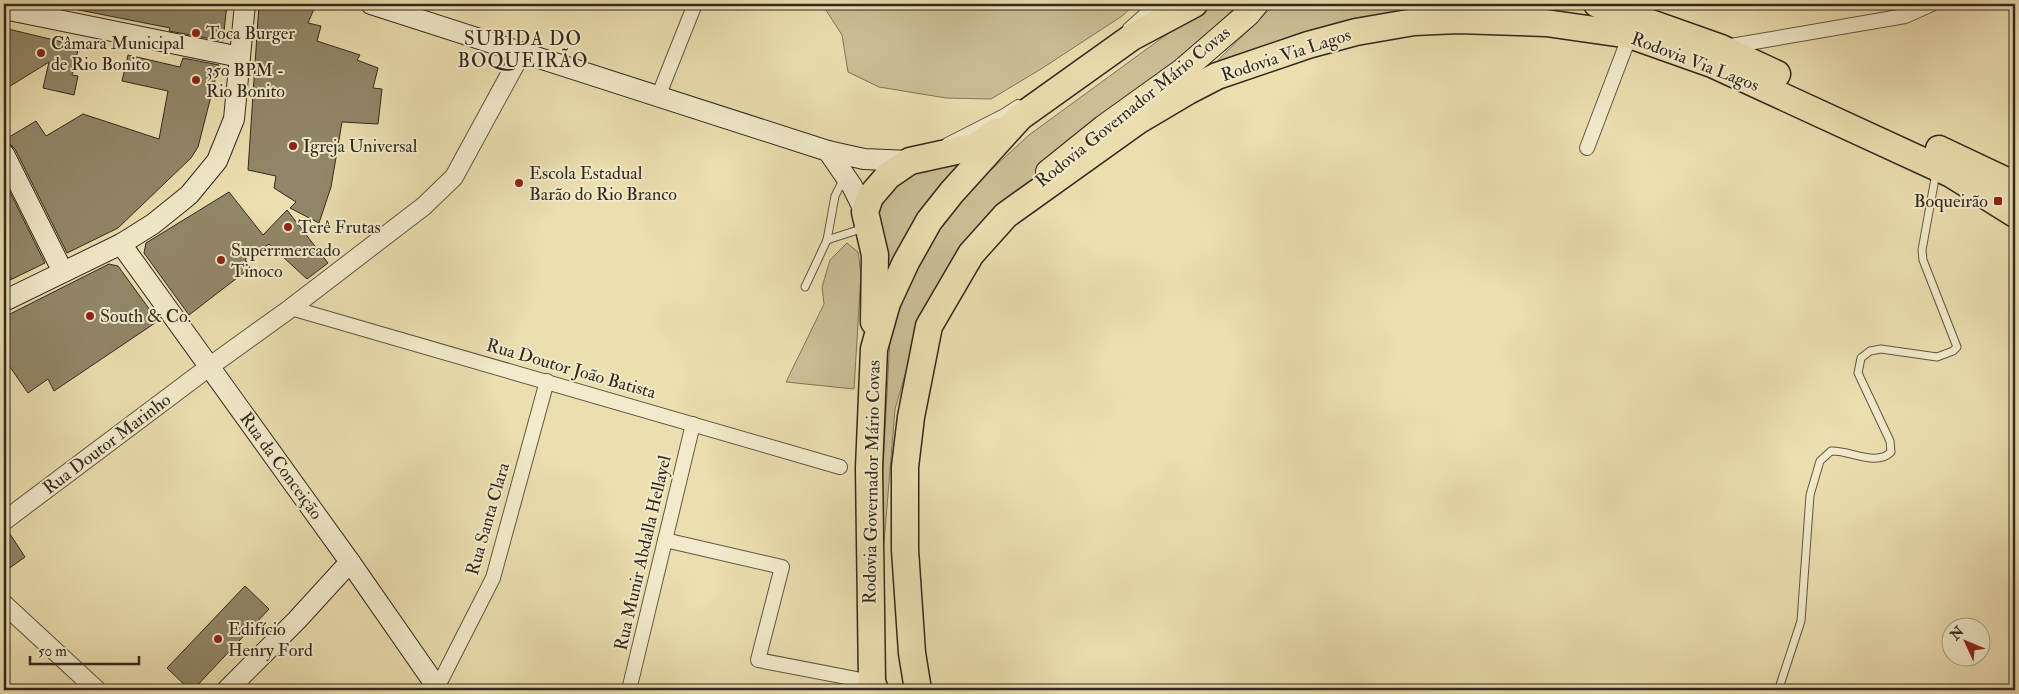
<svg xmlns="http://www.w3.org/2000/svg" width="2019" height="694" viewBox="0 0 2019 694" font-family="'IM FELL Double Pica',serif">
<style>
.green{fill:#ccbf96;stroke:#7f745a}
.building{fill:#928769;stroke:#32291e}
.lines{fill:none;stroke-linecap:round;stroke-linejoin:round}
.service-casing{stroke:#605642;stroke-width:9}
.pedestrian-casing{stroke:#605642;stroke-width:12}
.minor-casing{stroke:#605642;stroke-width:16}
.tertiary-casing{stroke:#605642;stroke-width:20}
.secondary-casing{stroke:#32291e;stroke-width:22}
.trunk-casing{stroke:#32291e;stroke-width:26}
.motorway-casing{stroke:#32291e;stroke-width:29}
.path{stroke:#32291e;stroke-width:2.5;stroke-dasharray:1 2.5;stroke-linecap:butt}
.service{stroke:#f2eacb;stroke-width:7}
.pedestrian{stroke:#f2eacb;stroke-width:10}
.minor{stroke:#f2eacb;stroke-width:14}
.tertiary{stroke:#f2eacb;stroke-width:18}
.secondary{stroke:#f2eacb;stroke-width:20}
.trunk{stroke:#ebdeaf;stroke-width:24}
.motorway{stroke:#ebdeaf;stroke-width:26}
.poi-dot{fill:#8f2418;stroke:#f2eacb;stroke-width:2}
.labels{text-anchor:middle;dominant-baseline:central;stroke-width:4;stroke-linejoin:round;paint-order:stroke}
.poi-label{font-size:18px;fill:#32291e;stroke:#f2eacb;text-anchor:start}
.street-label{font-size:18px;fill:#32291e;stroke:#f2eacb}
.neighbourhood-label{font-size:19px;letter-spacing:1px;fill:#32291e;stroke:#f2eacb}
</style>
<rect width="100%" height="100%" fill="#ebdeaf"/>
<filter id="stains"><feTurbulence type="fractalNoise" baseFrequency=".004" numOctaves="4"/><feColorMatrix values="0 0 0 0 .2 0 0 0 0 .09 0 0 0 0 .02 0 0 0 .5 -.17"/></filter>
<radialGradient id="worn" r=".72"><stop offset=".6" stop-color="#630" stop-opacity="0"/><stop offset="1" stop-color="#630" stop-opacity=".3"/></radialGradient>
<!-- green -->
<g class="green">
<path d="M 822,4 L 1135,4 L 1122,16 L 1041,69 L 991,99 L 946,98 L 879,87 L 848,72 L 842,35 Z"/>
<path d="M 1216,4 L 1238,4 L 1197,46 L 1034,178 L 965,249 L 920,324 L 895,409 L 884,543 L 879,543 L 890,337 L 920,251 L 966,193 L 1029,135 L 1181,24 Z"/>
<path d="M 1275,4 L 1525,4 L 1571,20 L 1440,15 L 1210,68 Z"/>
<path d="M 970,162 L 945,188 L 905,237 L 883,286 L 876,212 L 880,194 L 915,169 Z"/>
<path d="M 847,243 L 858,252 L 861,274 L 854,389 L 786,382 L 824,304 L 822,287 L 830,260 Z"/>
</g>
<!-- building -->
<g class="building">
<path d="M 74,4 L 227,4 L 223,41 L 169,31 L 170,28 L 74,9 Z"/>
<path d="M 259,4 L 316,4 L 308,23 L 321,26 L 317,41 L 360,55 L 357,60 L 378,68 L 373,88 L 382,89 L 378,124 L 342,122 L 331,187 L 319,223 L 290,208 L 296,202 L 274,188 L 276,176 L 248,170 Z"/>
<path d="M 4,28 L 79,46 L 72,75 L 78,76 L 74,95 L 43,88 L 49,62 L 4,90 Z"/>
<path d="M 128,55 L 180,67 L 183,58 L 219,65 L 198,147 L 191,158 L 118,228 L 67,253 L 15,149 L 10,144 L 4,142 L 4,140 L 36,121 L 46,136 L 83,114 L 159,139 L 168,91 L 122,81 Z"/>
<path d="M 4,180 L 45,263 L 4,283 Z"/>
<path d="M 229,192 L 263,235 L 287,210 L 328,263 L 307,279 L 269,244 L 245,259 L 250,268 L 189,315 L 144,253 L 146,243 Z"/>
<path d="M 109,264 L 118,266 L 158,321 L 54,391 L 48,379 L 28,393 L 10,367 L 4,371 L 4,317 Z"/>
<path d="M 4,531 L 8,531 L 25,557 L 4,572 Z"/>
<path d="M 245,586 L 269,609 L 193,690 L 190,690 L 167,668 Z"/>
</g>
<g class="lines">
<!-- service casing -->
<g class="service-casing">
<g id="service">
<path d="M 827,240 L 864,228"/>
<path d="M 805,287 L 827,240 L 835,196 L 844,178"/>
<path d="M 1780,685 L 1801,621 L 1810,495 L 1820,461 L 1831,451 C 1850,450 1876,467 1891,452 L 1890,441 L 1858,373 L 1861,358 L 1870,351 L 1881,349 L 1937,357 L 1953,351 L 1957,347 L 1923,260 L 1922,250 L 1936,173"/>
</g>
</g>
<!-- pedestrian casing -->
<g class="pedestrian-casing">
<g id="pedestrian">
<path d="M 1128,28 L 1155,4"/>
<path d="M 947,143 L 1004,114 L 1018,105"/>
</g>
</g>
<!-- minor casing -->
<g class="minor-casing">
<g id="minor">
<path d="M 1725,47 L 1905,16 L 1932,4"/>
<path d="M 658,97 L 695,4"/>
<path d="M 1587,148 L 1630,35"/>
<path d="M 291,308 L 840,467"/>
<path d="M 665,540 L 782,567 L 758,660 L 872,682"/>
<path d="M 437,688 L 493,578 L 547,381"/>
<path d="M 629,690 L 693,424"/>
</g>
</g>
<!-- tertiary casing -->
<g class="tertiary-casing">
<g id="tertiary">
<path d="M 4,521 L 209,367 L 291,308 L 424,206 L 454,177 L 521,54"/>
<path d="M 4,604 L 97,690"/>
</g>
</g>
<!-- secondary casing -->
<g class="secondary-casing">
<g id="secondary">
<path d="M 371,4 L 828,151 L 864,159 L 910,161"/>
<path d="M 4,9 L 240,57"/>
<path d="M 828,151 L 852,186 L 865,212"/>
<path d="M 4,154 L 63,272"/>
<path d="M 121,244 L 350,562 L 439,690"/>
<path d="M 4,301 L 121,244 L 153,224 L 189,195 L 217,161 L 234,119 L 245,4"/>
<path d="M 227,690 L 297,620 L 350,562"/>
</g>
</g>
<!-- trunk casing -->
<g class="trunk-casing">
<path id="trunk" d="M 1048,172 L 1104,127 L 1182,71 L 1248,14 L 1256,4"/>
</g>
<!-- motorway casing -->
<g class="motorway-casing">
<g id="motorway">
<path d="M 1597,4 L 1721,48 L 1777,74"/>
<path d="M 1939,149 L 2015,185"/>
<path d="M 874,322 L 875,255 L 865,212 L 870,197 L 888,176 L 910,161 L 974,147 L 998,131"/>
<path d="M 875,690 L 872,682 L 869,468 L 874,349 L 887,303 L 906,262 L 929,221 L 952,192 L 1020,117 L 1132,37 L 1194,4"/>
<path d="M 918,690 L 912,653 L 905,550 L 905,467 L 911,417 L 929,326 L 971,254 L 1006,215 L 1139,120 L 1188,91 L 1217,76 L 1308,45 L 1356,32 L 1414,22 L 1458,20 L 1546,23 L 1630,35 L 1712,64 L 1951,174 L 2015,214"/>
</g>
</g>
<!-- path -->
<path class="path" d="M 4,265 L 11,279"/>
<!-- service -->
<use href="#service" class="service"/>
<!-- pedestrian -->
<use href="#pedestrian" class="pedestrian"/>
<!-- minor -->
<use href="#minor" class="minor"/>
<!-- tertiary -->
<use href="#tertiary" class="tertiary"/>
<!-- secondary -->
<use href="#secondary" class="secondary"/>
<!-- trunk -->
<use href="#trunk" class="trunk"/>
<!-- motorway -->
<use href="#motorway" class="motorway"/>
</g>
<!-- markers -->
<g class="poi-dot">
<circle cx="196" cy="33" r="5"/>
<circle cx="41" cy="53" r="5"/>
<circle cx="196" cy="80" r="5"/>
<circle cx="293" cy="146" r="5"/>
<circle cx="519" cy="183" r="5"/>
<rect x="1993" y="196" width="10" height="10" rx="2.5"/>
<circle cx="288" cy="227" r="5"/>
<circle cx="221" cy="260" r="5"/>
<circle cx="90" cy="316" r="5"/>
<circle cx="218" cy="639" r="5"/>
</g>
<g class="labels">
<!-- poi labels -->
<g class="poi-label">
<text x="206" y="33">Toca Burger</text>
<text x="51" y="43">Câmara Municipal<tspan x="51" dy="21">de Rio Bonito</tspan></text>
<text x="206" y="70">35o BPM -<tspan x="206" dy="21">Rio Bonito</tspan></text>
<text x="303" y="146">Igreja Universal</text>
<text x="529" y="173">Escola Estadual<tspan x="529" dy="21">Barão do Rio Branco</tspan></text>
<text x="1988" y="201" text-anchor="end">Boqueirão</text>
<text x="298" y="227">Terê Frutas</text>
<text x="231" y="250">Superrmercado<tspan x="231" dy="21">Tinoco</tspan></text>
<text x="100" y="316">South &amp; Co.</text>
<text x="228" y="629">Edifício<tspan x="228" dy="21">Henry Ford</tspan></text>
</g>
<!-- street labels -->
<g class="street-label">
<text transform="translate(1286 55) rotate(-18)">Rodovia Via Lagos</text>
<text transform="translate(1695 62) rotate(21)">Rodovia Via Lagos</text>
<text transform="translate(1133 107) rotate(-39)">Rodovia Governador Mário Covas</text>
<text transform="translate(571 369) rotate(16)">Rua Doutor João Batista</text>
<text transform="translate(107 444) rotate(-37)">Rua Doutor Marinho</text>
<text transform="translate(281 466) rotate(54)">Rua da Conceição</text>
<text transform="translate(872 482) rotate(-89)">Rodovia Governador Mário Covas</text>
<text transform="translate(488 519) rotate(-74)">Rua Santa Clara</text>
<text transform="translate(643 553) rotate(-77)">Rua Munir Abdalla Hellayel</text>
</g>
<!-- neighbourhood labels -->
<g class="neighbourhood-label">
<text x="523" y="39">SUBIDA DO<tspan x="523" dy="22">BOQUEIRÃO</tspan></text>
</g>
</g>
<!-- margin -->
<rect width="2019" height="694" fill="none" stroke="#ebdeaf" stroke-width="20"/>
<rect x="5" y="5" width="2009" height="684" fill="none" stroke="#32291e" stroke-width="2.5"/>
<rect x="10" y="10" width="1999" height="674" fill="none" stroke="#32291e"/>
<!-- north arrow -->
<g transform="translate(1966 642) rotate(314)"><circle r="24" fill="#f2eacb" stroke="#a59d86"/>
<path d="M0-4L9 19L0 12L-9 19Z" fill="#8f2418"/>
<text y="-8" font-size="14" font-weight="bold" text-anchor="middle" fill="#32291e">N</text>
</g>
<!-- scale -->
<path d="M30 656v8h109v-8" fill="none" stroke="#32291e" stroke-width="2.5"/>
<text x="38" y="656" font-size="15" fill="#32291e" stroke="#f2eacb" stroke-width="4" paint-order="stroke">50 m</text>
<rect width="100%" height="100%" filter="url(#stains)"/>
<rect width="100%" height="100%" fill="url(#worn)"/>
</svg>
